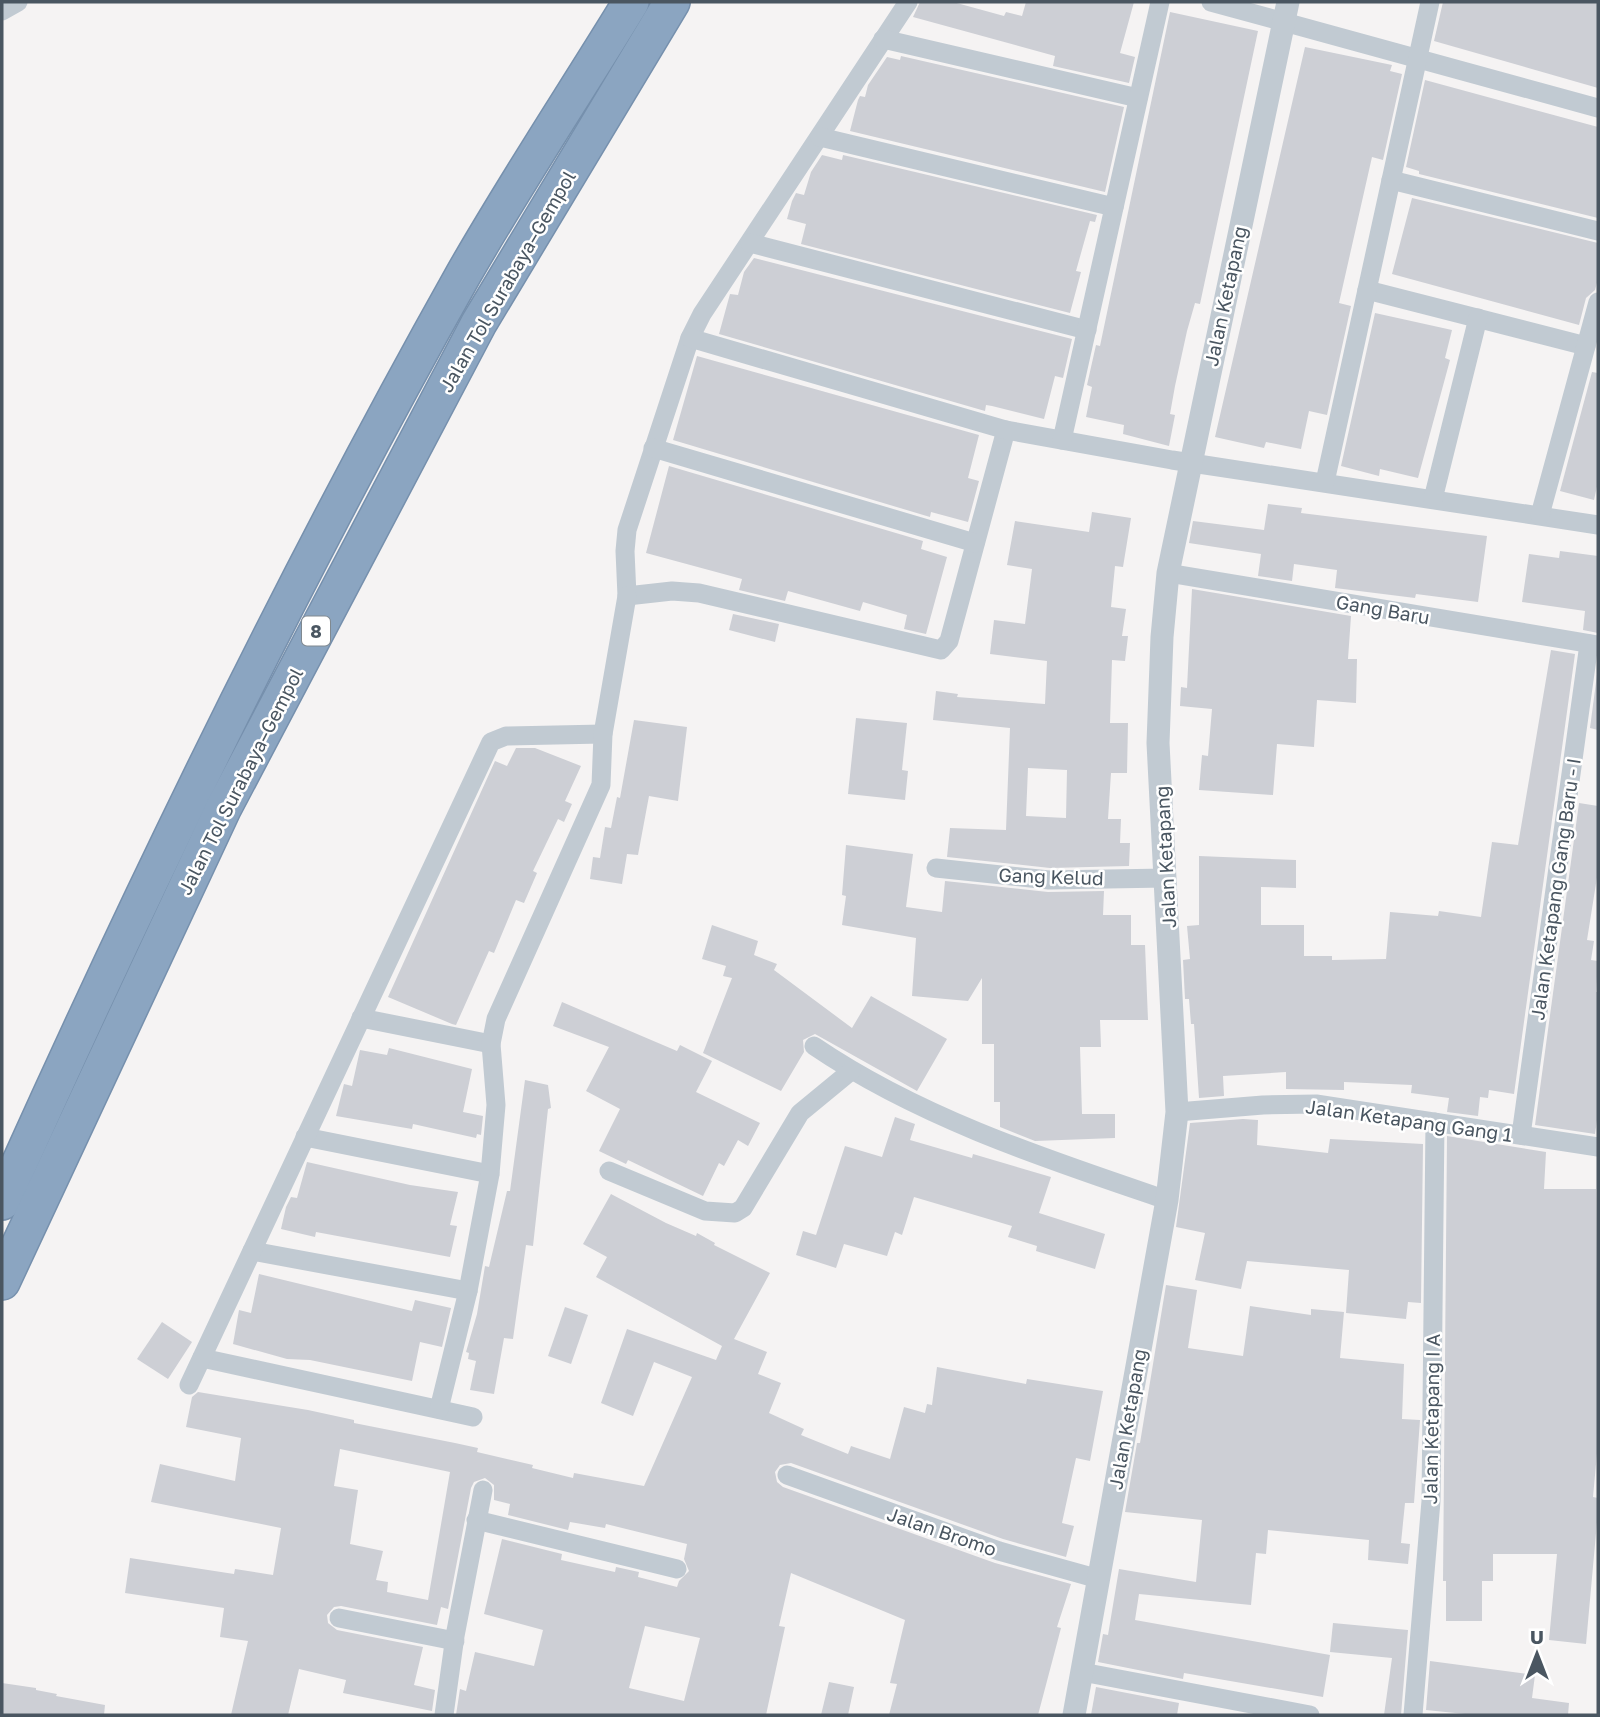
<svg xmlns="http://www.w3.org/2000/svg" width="1600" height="1717" viewBox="0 0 1600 1717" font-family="'Golos Text',sans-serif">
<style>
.building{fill:#cdcfd5;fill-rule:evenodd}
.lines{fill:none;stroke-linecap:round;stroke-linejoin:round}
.motorway-casing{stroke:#7690ad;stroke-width:38}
.minor{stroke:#c1cad2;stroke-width:19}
.tertiary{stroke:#c1cad2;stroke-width:23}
.motorway{stroke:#8ba5c1;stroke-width:35}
.labels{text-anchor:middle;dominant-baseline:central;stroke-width:5;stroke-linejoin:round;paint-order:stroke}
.shield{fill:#fff;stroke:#808990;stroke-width:2}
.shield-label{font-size:18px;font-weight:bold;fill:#4a5661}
.street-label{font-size:19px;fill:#4a5661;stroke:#fff}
</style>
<rect width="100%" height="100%" fill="#f5f3f3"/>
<!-- building -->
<g class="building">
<path d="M 920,2 L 953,2 L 1004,16 L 1006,12 L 1022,16 L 1026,2 L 1134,2 L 1120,53 L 1135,57 L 1129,83 L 1053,66 L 1055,56 L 913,17 Z"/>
<path d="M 1443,2 L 1598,2 L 1598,88 L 1434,41 Z"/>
<path d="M 1170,12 L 1258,31 L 1200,304 L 1195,303 L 1187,331 L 1175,386 L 1170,414 L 1175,415 L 1169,446 L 1123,434 L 1124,425 L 1086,417 L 1092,387 L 1087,385 L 1096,345 L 1100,346 Z"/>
<path d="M 1305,47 L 1392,65 L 1390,71 L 1402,74 L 1383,160 L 1372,157 L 1339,303 L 1351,306 L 1327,415 L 1309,411 L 1301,449 L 1266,442 L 1264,448 L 1215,437 Z"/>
<path d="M 901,56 L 1124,107 L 1105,192 L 850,131 L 858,100 L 860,96 L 865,97 L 868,85 L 887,57 L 900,60 Z"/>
<path d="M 1425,80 L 1598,127 L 1598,218 L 1419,174 L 1419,171 L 1406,167 Z"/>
<path d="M 822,155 L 842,160 L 843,155 L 1097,215 L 1095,222 L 1090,221 L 1076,271 L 1081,272 L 1070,313 L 801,244 L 806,224 L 787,219 L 792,201 L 796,193 L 804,195 L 811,172 Z"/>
<path d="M 1412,198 L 1598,243 L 1598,279 L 1595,290 L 1586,298 L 1579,325 L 1392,274 Z"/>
<path d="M 754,258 L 1072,339 L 1063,378 L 1055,376 L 1044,419 L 992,406 L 986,405 L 985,411 L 719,334 L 730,294 L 738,295 L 744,272 Z"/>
<path d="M 1375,313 L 1452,330 L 1445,358 L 1450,360 L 1418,478 L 1380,469 L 1379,476 L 1341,466 Z"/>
<path d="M 697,356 L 979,435 L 968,478 L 979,481 L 968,522 L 931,512 L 930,517 L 673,440 Z"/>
<path d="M 1592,372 L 1598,373 L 1598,482 L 1594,500 L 1560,491 Z"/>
<path d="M 669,466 L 923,541 L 921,549 L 947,557 L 926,634 L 904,629 L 907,615 L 863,602 L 860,611 L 788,591 L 785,601 L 739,590 L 742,579 L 646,553 Z"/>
<path d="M 1268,504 L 1302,508 L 1301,513 L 1487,536 L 1478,602 L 1416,594 L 1415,598 L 1335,588 L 1337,570 L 1294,564 L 1292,581 L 1258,576 L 1261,554 L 1189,543 L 1193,521 L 1264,530 Z"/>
<path d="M 1092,512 L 1131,518 L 1123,567 L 1115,566 L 1111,607 L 1126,609 L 1122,636 L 1128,636 L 1125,661 L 1112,660 L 1110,723 L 1128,723 L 1127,773 L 1111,773 L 1108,819 L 1121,819 L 1120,843 L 1130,843 L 1129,866 L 1050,868 L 947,857 L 950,828 L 1006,830 L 1010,728 L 933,720 L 936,691 L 958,694 L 957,697 L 1045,704 L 1047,661 L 990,654 L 994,620 L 1025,624 L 1032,569 L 1007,565 L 1015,521 L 1089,532 ZM 1028,768 L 1067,770 L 1066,818 L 1026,816 Z"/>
<path d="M 1560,551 L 1598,556 L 1598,633 L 1583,630 L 1585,611 L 1522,602 L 1529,554 L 1559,558 Z"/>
<path d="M 1192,589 L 1351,616 L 1348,659 L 1357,659 L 1356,703 L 1317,700 L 1314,747 L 1277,744 L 1273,795 L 1199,790 L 1202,755 L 1208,756 L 1212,709 L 1180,706 L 1181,687 L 1187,688 Z"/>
<path d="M 733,614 L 779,624 L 775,642 L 729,630 Z"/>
<path d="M 1551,650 L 1575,654 L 1514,1094 L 1489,1090 L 1488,1098 L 1480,1097 L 1478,1116 L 1447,1112 L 1449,1098 L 1411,1093 L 1412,1085 L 1344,1082 L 1344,1090 L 1286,1089 L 1286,1072 L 1223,1076 L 1224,1096 L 1199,1098 L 1194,1024 L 1191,1024 L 1189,999 L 1185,999 L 1183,960 L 1190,959 L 1187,926 L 1199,925 L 1199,856 L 1296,860 L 1296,888 L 1261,887 L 1261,925 L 1304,925 L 1304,956 L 1332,956 L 1332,960 L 1386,959 L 1390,912 L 1438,916 L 1439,911 L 1481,917 L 1492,842 L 1518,845 Z"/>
<path d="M 1598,667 L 1598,730 L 1590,728 Z"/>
<path d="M 856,718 L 907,723 L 902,770 L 908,771 L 905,800 L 848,794 Z"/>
<path d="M 634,720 L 687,727 L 678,801 L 649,796 L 638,855 L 627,854 L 622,884 L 590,879 L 593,857 L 600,858 L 605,827 L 611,828 L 617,797 L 620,798 Z"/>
<path d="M 516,748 L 535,748 L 581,766 L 565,801 L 572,804 L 564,822 L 558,819 L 533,871 L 537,873 L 524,903 L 516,900 L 494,953 L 489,951 L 456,1025 L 452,1024 L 388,997 L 495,761 L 507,766 Z"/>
<path d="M 1579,803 L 1598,806 L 1598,871 L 1587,940 L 1594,941 L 1591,960 L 1598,961 L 1596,992 L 1598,992 L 1598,1113 L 1595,1134 L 1535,1125 Z"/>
<path d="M 846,845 L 913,854 L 906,907 L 942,912 L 945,881 L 1048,892 L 1104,891 L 1103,915 L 1131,915 L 1131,945 L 1145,945 L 1148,1020 L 1100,1020 L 1101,1047 L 1080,1047 L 1082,1114 L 1115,1114 L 1115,1138 L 1035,1141 L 1000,1127 L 1000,1102 L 994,1102 L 994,1044 L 982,1044 L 982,978 L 968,1001 L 912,996 L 916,938 L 842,925 L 846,896 L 842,895 Z"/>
<path d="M 712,925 L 758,941 L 754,955 L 777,964 L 774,970 L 852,1028 L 871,996 L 947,1039 L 917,1091 L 815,1034 L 803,1040 L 804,1052 L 781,1091 L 703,1053 L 732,978 L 723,976 L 726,966 L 702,959 Z"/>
<path d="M 562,1002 L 677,1051 L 680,1045 L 712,1061 L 696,1092 L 760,1123 L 748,1146 L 738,1140 L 724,1166 L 719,1163 L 703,1196 L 628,1160 L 626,1164 L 599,1151 L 620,1109 L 586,1091 L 609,1047 L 553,1026 Z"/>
<path d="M 389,1048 L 472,1069 L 463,1112 L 483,1116 L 481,1135 L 477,1134 L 476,1138 L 413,1124 L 412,1129 L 336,1116 L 344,1084 L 352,1086 L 360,1050 L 387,1055 Z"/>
<path d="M 525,1080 L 548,1085 L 551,1108 L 548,1109 L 533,1246 L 526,1245 L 513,1339 L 504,1338 L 494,1394 L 470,1390 L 476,1361 L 468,1359 L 469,1353 L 466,1352 L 477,1314 L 485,1266 L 489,1267 L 507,1191 L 510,1191 Z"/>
<path d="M 895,1117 L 915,1124 L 910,1140 L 972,1158 L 973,1154 L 1051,1177 L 1039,1213 L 1105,1234 L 1095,1269 L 1036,1251 L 1037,1246 L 1008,1237 L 1012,1226 L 914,1197 L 902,1235 L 895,1232 L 887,1256 L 844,1244 L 836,1268 L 796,1255 L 803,1231 L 816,1235 L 845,1146 L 882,1157 Z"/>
<path d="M 1243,1119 L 1258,1120 L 1257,1145 L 1328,1153 L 1330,1139 L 1423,1144 L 1421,1303 L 1408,1302 L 1406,1319 L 1346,1313 L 1349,1270 L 1247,1261 L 1241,1289 L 1195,1280 L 1205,1233 L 1176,1227 L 1190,1123 Z"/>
<path d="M 1447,1136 L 1546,1152 L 1544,1189 L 1596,1189 L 1598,1442 L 1593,1497 L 1598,1498 L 1598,1511 L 1586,1644 L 1549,1640 L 1557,1554 L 1493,1554 L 1493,1581 L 1482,1581 L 1482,1621 L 1446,1621 L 1446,1581 L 1443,1581 Z"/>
<path d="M 307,1162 L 410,1185 L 458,1192 L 450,1225 L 457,1226 L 450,1257 L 316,1232 L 315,1237 L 281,1229 L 286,1207 L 291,1197 L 297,1198 Z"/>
<path d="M 611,1194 L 666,1223 L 696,1236 L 697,1233 L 715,1243 L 714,1245 L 770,1273 L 734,1339 L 767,1352 L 758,1374 L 781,1383 L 769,1413 L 804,1429 L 801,1435 L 848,1454 L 851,1446 L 890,1459 L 904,1407 L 925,1413 L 927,1404 L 932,1405 L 937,1367 L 1026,1384 L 1027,1379 L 1103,1391 L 1090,1461 L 1076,1458 L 1062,1523 L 1074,1526 L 1066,1557 L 1003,1539 L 791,1463 L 780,1465 L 775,1472 L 777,1482 L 783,1487 L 995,1563 L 1071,1584 L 1057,1627 L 1061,1628 L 1038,1715 L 889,1715 L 897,1684 L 890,1683 L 905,1620 L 791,1573 L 779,1626 L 785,1627 L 766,1715 L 456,1715 L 460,1689 L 466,1691 L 475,1652 L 534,1666 L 543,1630 L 484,1614 L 502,1539 L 562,1554 L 561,1560 L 615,1572 L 616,1567 L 639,1572 L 638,1577 L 677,1587 L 679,1581 L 689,1571 L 684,1559 L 687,1544 L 606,1524 L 605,1528 L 570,1522 L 568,1530 L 508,1515 L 510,1504 L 494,1500 L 494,1485 L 485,1478 L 474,1482 L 471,1488 L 448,1609 L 441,1607 L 437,1625 L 341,1606 L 334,1607 L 327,1615 L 328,1623 L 337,1630 L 423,1647 L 414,1685 L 435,1690 L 432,1711 L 343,1693 L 346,1680 L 299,1669 L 288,1715 L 231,1715 L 248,1641 L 220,1637 L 224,1608 L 125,1593 L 130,1558 L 234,1574 L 235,1569 L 273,1575 L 281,1528 L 151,1502 L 160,1464 L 235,1481 L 241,1438 L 186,1427 L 192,1397 L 198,1392 L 308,1410 L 354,1420 L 354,1423 L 455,1443 L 478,1448 L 477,1452 L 533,1465 L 532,1468 L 573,1478 L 574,1473 L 644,1486 L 692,1377 L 654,1362 L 633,1416 L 601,1403 L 627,1329 L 716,1360 L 722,1346 L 596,1277 L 607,1257 L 583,1244 ZM 340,1449 L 450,1472 L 428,1600 L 387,1592 L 388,1582 L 376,1580 L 383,1551 L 350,1544 L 358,1490 L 334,1486 ZM 645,1626 L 700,1638 L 684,1701 L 629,1688 Z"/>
<path d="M 259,1274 L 412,1311 L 415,1300 L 451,1308 L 442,1347 L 420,1342 L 412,1381 L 310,1360 L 287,1359 L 233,1344 L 239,1310 L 251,1313 Z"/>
<path d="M 1166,1285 L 1197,1290 L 1188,1348 L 1243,1356 L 1250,1306 L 1311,1315 L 1311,1309 L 1344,1312 L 1340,1358 L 1404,1364 L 1402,1419 L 1420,1420 L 1414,1503 L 1405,1503 L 1401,1543 L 1410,1544 L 1408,1564 L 1368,1560 L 1369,1540 L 1268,1530 L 1266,1554 L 1256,1553 L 1251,1605 L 1139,1594 L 1135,1620 L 1330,1655 L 1323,1697 L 1184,1673 L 1183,1679 L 1098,1662 L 1103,1634 L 1108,1635 L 1119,1569 L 1196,1582 L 1202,1520 L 1125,1512 L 1137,1443 L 1140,1443 Z"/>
<path d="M 565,1307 L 588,1315 L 571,1364 L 548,1356 Z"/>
<path d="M 162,1322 L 192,1342 L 168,1379 L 137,1359 Z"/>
<path d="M 1333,1623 L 1408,1630 L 1401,1715 L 1384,1715 L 1392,1658 L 1330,1652 Z"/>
<path d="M 1430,1661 L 1535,1675 L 1532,1698 L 1569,1703 L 1568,1715 L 1475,1715 L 1426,1710 Z"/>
<path d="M 829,1682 L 854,1687 L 848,1715 L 821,1715 Z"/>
<path d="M 2,1683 L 36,1688 L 36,1690 L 57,1694 L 56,1696 L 105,1705 L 104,1715 L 2,1715 Z"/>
<path d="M 1096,1687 L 1179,1703 L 1177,1715 L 1091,1715 Z"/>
</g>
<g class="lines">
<!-- motorway casing -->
<g class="motorway-casing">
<g id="motorway">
<path d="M 2,1202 C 143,887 294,576 463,275 C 516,182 576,92 631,2"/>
<path d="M 2,1282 L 223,809 L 479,323 L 672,2"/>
</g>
</g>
<!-- minor -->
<g class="minor">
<path d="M 908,2 L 702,314 L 690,338 L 627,530 L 625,551 L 627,596 L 672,591 L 699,593 L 941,650 L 949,641 L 1006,430"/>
<path d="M 1211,2 L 1598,108"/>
<path d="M 2,11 L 18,2"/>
<path d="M 883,39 L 1138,98"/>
<path d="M 820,137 L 1114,207"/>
<path d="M 1391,180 L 1598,231"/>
<path d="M 750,243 L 1087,330"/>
<path d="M 1367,290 L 1586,346"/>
<path d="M 690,338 L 1006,430 L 1172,460 L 1598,525"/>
<path d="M 1062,440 L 1160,2"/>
<path d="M 653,448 L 975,543"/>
<path d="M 1325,482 L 1430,2"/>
<path d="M 1433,499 L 1478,318"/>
<path d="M 1540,515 L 1598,302"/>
<path d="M 1168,573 L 1598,645"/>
<path d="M 936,868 L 1049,880 L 1166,878"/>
<path d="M 361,1018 L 491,1044"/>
<path d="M 814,1046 C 920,1118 1046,1159 1167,1200"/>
<path d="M 1177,1112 L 1263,1105 L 1316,1104 L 1598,1147"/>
<path d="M 1521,1135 L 1589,644"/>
<path d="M 305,1137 L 490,1174"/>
<path d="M 609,1171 L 705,1211 L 735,1213 L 743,1208 L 800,1113 L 851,1071"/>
<path d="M 252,1251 L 468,1291"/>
<path d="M 202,1358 L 473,1417"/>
<path d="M 189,1385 L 491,742 L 506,736 L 603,734"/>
<path d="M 439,1409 L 468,1291 L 490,1174 L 496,1105 L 491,1044 L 496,1019 L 601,785 L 603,734 L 627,596"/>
<path d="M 787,1475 L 999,1551 L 1099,1579"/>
<path d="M 476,1520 L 677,1569"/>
<path d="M 339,1618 L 455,1641"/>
<path d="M 1082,1672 L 1310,1715"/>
<path d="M 444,1715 L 455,1636 L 483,1490"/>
<path d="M 1413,1715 L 1431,1501 L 1435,1122"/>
</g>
<!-- tertiary -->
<path class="tertiary" d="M 1074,1715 L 1167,1200 L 1177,1112 L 1158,743 L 1162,637 L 1168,573 L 1288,2"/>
<!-- motorway -->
<use href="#motorway" class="motorway"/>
</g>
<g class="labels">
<!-- shield labels -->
<rect class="shield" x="302" y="616.5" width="28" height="29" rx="5"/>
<g class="shield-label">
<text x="316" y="631">8</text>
</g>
<!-- street labels -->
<g class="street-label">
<text transform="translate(507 281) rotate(-60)">Jalan Tol Surabaya–Gempol</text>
<text transform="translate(1225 296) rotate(-78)">Jalan Ketapang</text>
<text transform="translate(1383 609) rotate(10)">Gang Baru</text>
<text transform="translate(240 781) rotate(-63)">Jalan Tol Surabaya–Gempol</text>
<text transform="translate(1165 857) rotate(-93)">Jalan Ketapang</text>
<text transform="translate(1051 876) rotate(2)">Gang Kelud</text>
<text transform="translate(1555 889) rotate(-82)">Jalan Ketapang Gang Baru - I</text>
<text transform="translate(1409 1120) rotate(8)">Jalan Ketapang Gang 1</text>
<text transform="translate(1127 1419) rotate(-80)">Jalan Ketapang</text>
<text transform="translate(1431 1419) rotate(-89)">Jalan Ketapang I A</text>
<text transform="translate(942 1531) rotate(19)">Jalan Bromo</text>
</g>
</g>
<!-- border -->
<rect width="1600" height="1717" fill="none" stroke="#4a5661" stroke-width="7"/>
<!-- north arrow -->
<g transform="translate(1537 1654)" stroke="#ffffff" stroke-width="5" paint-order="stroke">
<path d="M0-5L12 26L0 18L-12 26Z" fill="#4a5661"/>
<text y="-10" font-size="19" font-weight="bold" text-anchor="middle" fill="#4a5661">U</text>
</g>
</svg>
